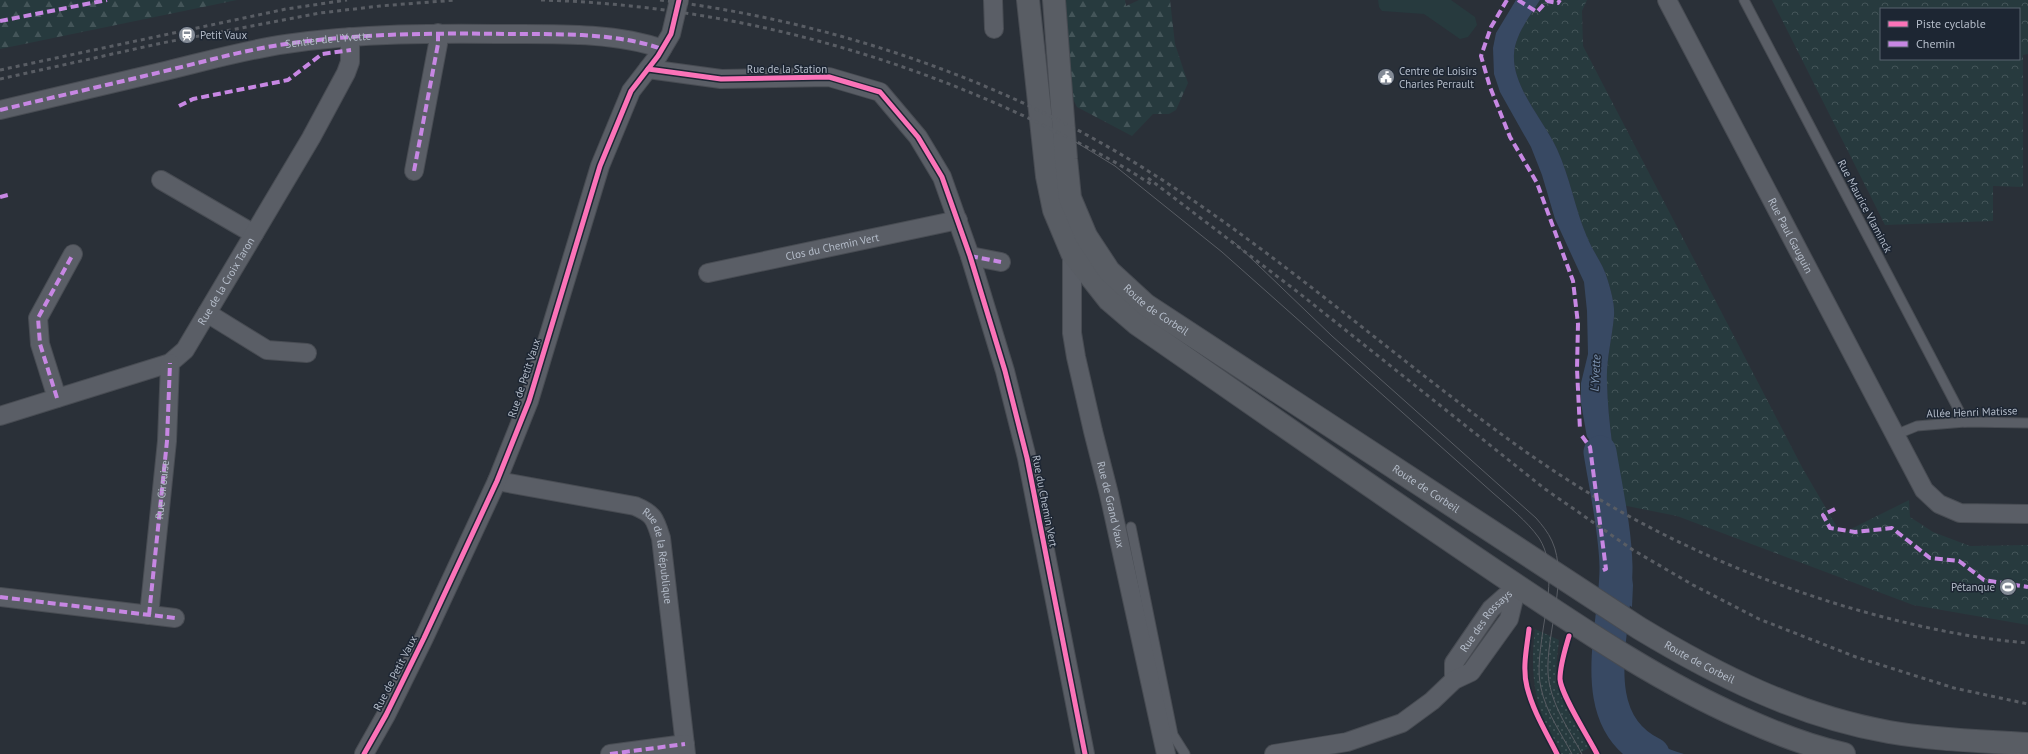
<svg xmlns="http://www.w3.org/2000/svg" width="2028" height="754" viewBox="0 0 2028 754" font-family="'PT Sans',sans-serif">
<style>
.grass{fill:url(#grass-dots)}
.forest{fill:url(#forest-firs)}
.park{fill:url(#park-crowns);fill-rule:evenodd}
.pitch{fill:#273a3e}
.water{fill:#384963}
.pier{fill:#2a3038}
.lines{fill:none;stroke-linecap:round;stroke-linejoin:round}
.river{stroke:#384963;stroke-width:33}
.service-casing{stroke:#484c53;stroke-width:11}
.minor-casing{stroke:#484c53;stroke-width:20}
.secondary-casing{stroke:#484c53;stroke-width:24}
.service{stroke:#5a5e66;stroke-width:9}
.minor{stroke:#5a5e66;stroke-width:18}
.secondary{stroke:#595d64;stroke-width:22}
.tram{stroke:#595d64;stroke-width:1}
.rail{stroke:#595d64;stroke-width:3;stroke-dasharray:4 4;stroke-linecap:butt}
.quiet{stroke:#c787e3;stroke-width:4;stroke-dasharray:8 4;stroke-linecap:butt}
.cycleway-casing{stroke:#1d2633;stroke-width:8}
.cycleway{stroke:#fb73b8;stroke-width:5}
.labels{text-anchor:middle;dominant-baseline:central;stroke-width:3;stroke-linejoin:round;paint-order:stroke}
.poi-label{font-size:11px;fill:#b4bcc9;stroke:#1d2633;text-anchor:start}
.street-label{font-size:11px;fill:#b4bcc9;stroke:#1d2633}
.water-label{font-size:12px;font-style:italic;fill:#7c92b1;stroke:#1d2633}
</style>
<defs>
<pattern id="grass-dots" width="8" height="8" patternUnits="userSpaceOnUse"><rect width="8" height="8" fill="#273a3e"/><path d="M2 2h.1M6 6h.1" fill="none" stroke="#445559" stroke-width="1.8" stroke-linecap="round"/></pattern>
<pattern id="forest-firs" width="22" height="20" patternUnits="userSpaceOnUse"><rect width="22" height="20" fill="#273a3e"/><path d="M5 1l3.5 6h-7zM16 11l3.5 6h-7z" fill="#445559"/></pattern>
<pattern id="park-crowns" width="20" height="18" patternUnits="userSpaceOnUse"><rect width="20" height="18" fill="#273a3e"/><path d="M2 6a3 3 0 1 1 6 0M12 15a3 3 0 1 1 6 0" fill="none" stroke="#445559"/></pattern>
</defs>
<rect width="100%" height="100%" fill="#2a3038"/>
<!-- grass -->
<path class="grass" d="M 1535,629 L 1559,640 C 1558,652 1555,666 1557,677 C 1559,702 1577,726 1589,748 L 1578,754 L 1560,754 C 1536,711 1529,678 1535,629 Z"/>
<!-- forest -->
<g class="forest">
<path d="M 0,0 L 237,0 L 0,49 Z"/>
<path d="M 1063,0 L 1125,0 L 1126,6 L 1139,0 L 1170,0 L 1175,44 L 1188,83 L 1176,110 L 1169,114 L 1153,114 L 1132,136 L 1077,107 L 1069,91 Z"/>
</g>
<!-- park -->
<g class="park">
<path d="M 1540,0 L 1587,0 L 1582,11 L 1583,46 L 1803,469 L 1841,534 L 1909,500 L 1910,517 L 1933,532 L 1970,546 L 2028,545 L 2028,625 L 1913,605 L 1677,516 L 1622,505 C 1615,464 1608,424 1607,382 C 1606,360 1612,339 1614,316 C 1615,305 1611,291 1608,281 C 1604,265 1593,252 1587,237 C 1575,209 1570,177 1557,149 C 1543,119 1512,87 1514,54 C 1515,35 1530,16 1540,0 Z"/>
<path d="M 1772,0 L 2028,0 L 2028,54 L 2023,55 L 2023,187 L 1993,186 L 1993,221 L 1885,225 ZM 1881,9 L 2019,9 L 2019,59 L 1881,59 Z"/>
</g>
<!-- pitch -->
<g class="pitch">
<path d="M 1378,0 L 1451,0 L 1475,17 L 1477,25 L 1468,37 L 1460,39 L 1424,14 L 1382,11 L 1379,7 Z"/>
<path d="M 1990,577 L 2028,581 L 2028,596 L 1988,592 Z"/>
</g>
<!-- water -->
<g class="water">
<path d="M 1516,0 L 1540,0 C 1530,16 1515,35 1514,54 C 1512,87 1543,119 1557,149 C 1570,177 1575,209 1587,237 C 1593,252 1604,265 1608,281 C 1611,291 1615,305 1614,316 C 1612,339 1606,360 1607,382 C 1608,424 1615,464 1622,505 L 1596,489 L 1581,403 L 1581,383 L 1588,354 L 1587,311 L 1584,282 L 1555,219 L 1542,175 L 1531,147 L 1500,92 L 1494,74 L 1493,48 L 1496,33 Z"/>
<path d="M 1603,539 L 1629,554 L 1633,585 L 1632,607 L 1607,590 L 1608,575 Z"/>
<path d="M 1597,666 L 1618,679 C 1627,719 1643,743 1684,754 L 1634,754 C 1615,741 1595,711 1594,688 C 1594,681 1596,673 1597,666 Z"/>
</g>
<!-- pier -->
<g class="pier">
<path d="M 1585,434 L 1594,446 L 1600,494 L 1594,490 Z"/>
<path d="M 1602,537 L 1606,539 L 1611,573 L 1606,573 L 1601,539 Z"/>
</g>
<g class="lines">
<!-- river -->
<path class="river" d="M 1600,452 C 1606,489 1615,528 1616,566 C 1617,627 1581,720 1653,754"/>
<!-- service casing -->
<g class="service-casing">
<g id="service">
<path d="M 1744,0 L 1965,422"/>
<path d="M 1895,435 L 1917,426 L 1965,422 L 2028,423"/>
<path d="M 1131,527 L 1173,735 L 1185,754"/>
</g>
</g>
<!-- minor casing -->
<g class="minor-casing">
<g id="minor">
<path d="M 993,0 L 994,29"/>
<path id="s1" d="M 1667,0 L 1924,490 L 1939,504 L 1960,513 L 2028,514"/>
<path d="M 648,69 L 721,79 L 829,77 L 880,92 L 918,137 L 942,177 L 970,256 L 1005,371 L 1027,458 L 1085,754"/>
<path id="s2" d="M 0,110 C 54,97 107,85 161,72 C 203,62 244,50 286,44 C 361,33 437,33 512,34 C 559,34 618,33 662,49"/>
<path d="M 414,171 L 438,44 L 438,33"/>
<path d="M 161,180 L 254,234"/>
<path id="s3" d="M 1072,253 L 1072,333 L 1076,357 L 1093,431 L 1109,494 L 1166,754"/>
<path d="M 970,256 L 1001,262"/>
<path id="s4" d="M 708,273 L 958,220"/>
<path d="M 207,313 L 267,350 L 307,353"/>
<path d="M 57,398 L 40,344 L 38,318 L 73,254"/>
<path id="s5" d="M 0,416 L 170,363 L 185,350 L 311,138 L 346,73 L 350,62 L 350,37"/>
<path id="s6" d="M 497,481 L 635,506 C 654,514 655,519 661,538 L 686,754"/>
<path d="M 0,597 L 175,618"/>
<path d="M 149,615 L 167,441 L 170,363"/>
<path id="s7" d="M 1454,680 L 1454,663 L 1491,609 L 1517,586"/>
<path d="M 364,754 L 386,715 L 424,638 L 497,481 L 529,401 L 600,166 L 631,91 L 658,56 L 671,34 L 679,0"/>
<path d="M 610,754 L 685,744"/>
<path d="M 1274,754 L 1347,742 L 1402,723 L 1432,701 L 1454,680 L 1471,672 L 1509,619 L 1517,586"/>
</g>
</g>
<!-- secondary casing -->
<g class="secondary-casing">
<g id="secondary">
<path d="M 1028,0 L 1047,176 L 1054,210 L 1072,253 L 1109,300 L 1137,324 C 1258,408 1379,493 1501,575 C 1579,627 1656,680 1742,718 C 1775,733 1808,746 1844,754"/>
<path id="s8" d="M 1054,0 L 1066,159 L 1070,198 L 1086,236 L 1109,271 L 1146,305 L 1639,628 C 1717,675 1798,716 1889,732 C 1935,740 1982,741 2028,744"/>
</g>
</g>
<!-- service -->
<use href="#service" class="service"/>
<!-- minor -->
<use href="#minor" class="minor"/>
<!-- secondary -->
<use href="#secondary" class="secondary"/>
<!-- tram -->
<g class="tram">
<path d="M 1074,141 L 1115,166 L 1222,252 L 1493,493 C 1509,507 1527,521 1539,538 C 1557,566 1546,606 1542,637 C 1540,653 1537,671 1541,688 C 1546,712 1561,733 1572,754"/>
<path d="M 1233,241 L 1332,336 L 1536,518 C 1542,525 1548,532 1552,541 C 1569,578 1546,633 1548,673 C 1550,703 1568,728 1582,754"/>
</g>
<!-- rail -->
<g class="rail">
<path d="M 541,0 C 719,5 894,51 1053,130 C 1087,147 1121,164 1152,185"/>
<path d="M 660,0 C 823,20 991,75 1132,161 C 1272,246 1394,359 1529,454 C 1626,522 1733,573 1847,607 C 1906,624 1966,638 2028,643"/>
<path d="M 0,70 L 286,9 L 347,0"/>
<path d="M 0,79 L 162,43 L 320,13 L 380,6 L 456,0"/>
<path d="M 1148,178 L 1299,293 L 1545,489 L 1633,550 L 1693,585 L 1759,619 L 1856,657 L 1954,688 L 2028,704"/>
</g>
<!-- quiet -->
<g class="quiet">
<path d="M 1507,0 L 1491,27 L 1481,56 L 1490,87 L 1510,137 L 1537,183 L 1573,281 L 1578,324 L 1577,369 L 1580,430"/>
<path d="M 1518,0 L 1537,12 L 1547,1 L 1558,3 L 1560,0"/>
<path d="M 0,21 L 107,0"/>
<path d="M 179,106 L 193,99 L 288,80 L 322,54 L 351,50"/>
<path d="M 0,110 C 54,97 107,85 161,72 C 203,62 244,50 286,44 C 361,33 437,33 512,34 C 559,34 618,33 662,49"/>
<path d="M 414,171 L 438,44 L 438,33"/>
<path d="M 0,197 L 8,195"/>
<path d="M 970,256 L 1001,262"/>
<path d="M 57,398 L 40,344 L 38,318 L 73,254"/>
<path d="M 1582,436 L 1590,447 L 1606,569 L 1601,571"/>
<path d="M 1835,509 L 1823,515 L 1830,528 L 1855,532 L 1892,528 L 1930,558 L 1959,561 L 1984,580 L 2028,587"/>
<path d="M 0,597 L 175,618"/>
<path id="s9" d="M 149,615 L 167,441 L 170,363"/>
<path d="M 610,754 L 685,744"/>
</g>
<!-- cycleway casing -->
<g class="cycleway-casing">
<g id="cycleway">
<path d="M 648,69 L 721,79 L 829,77 L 880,92 L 918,137 L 942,177 L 970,256 L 1005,371 L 1027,458 L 1085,754"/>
<path d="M 1529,629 C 1527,647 1522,668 1527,687 C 1533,711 1546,732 1557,754"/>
<path d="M 1569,636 C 1565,650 1560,665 1560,679 C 1561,695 1589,738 1597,754"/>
<path d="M 364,754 L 386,715 L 424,638 L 497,481 L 529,401 L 600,166 L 631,91 L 658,56 L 671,34 L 679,0"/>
</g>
</g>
<!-- cycleway -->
<use href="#cycleway" class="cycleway"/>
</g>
<!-- icons -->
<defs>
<g id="station-disc" transform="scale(0.9)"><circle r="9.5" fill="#848b96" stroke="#1d2633"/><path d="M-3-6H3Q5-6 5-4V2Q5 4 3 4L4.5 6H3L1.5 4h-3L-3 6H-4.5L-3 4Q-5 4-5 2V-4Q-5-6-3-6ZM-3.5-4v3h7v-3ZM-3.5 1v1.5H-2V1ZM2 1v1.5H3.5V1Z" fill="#fff"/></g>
<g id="civic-disc" transform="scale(0.9)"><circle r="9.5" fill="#848b96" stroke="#1d2633"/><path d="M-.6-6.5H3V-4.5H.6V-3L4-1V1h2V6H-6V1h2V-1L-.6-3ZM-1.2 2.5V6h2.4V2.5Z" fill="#fff"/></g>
<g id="stadium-disc" transform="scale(0.9)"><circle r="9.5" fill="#848b96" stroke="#1d2633"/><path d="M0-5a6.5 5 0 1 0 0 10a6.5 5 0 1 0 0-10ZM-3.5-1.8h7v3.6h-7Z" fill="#fff"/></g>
</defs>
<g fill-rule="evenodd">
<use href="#station-disc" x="187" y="35"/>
<use href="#civic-disc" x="1386" y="77"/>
<use href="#stadium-disc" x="2008" y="587"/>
</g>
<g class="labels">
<!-- poi labels -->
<g class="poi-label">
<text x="200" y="35">Petit Vaux</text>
<text x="1399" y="71">Centre de Loisirs<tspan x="1399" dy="13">Charles Perrault</tspan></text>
<text x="1995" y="587" text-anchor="end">Pétanque</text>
</g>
<!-- street labels -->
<g class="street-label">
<text stroke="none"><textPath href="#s2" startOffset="336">Sentier de l'Yvette</textPath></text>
<text x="787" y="69">Rue de la Station</text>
<text transform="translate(1865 206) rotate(62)">Rue Maurice Vlaminck</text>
<text stroke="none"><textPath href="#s1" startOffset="266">Rue Paul Gauguin</textPath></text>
<text stroke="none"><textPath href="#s4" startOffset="127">Clos du Chemin Vert</textPath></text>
<text stroke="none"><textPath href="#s5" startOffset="278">Rue de la Croix Taron</textPath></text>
<text stroke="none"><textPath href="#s8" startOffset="343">Route de Corbeil</textPath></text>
<text transform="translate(524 378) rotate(-72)">Rue de Petit Vaux</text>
<text transform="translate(1972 412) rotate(-2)">Allée Henri Matisse</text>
<text stroke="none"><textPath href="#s9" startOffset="126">Rue Girouise</textPath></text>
<text stroke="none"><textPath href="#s8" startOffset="667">Route de Corbeil</textPath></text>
<text transform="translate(1045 501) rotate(79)">Rue du Chemin Vert</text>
<text stroke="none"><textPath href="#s3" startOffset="256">Rue de Grand Vaux</textPath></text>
<text stroke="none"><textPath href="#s6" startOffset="200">Rue de la République</textPath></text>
<text stroke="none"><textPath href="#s7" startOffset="70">Rue des Rossays</textPath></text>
<text stroke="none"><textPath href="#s8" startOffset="991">Route de Corbeil</textPath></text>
<text transform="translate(395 673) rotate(-63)">Rue de Petit Vaux</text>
</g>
<!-- water labels -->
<g class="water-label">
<text transform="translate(1595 373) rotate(-87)">L'Yvette</text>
</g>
</g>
<!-- legend -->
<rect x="1880" y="8" width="140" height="52" fill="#1d2633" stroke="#59626f"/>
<rect x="1888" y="21" width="20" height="6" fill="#fb73b8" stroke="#59626f"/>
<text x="1916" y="28" font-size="12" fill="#b4bcc9">Piste cyclable</text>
<rect x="1888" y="41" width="20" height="6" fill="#c787e3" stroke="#59626f"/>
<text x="1916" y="48" font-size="12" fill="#b4bcc9">Chemin</text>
</svg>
